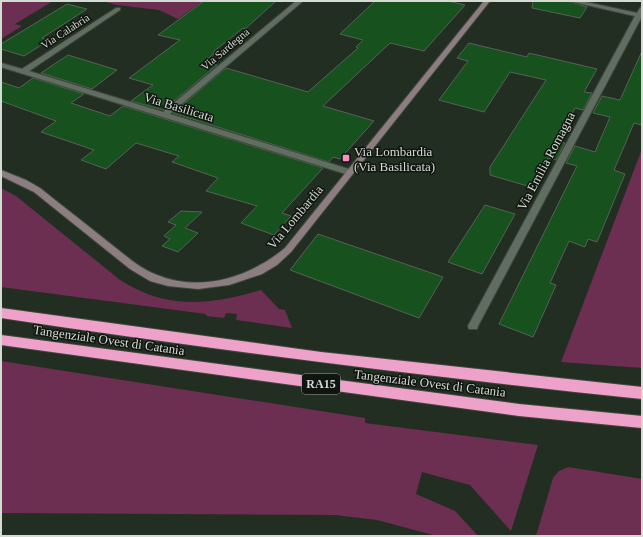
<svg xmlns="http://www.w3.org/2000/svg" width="643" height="537" viewBox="0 0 643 537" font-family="'Times New Roman',serif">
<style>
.green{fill:#6c2f51}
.building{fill:#17511d;stroke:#566256}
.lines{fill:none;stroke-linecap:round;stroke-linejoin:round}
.street-casing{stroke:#404940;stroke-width:2}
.secondary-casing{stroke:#404940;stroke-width:2}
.highway-casing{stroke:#404940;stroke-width:2}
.street{fill:#606d60;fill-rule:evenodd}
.secondary{fill:#8b7d80;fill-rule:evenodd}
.highway{fill:#efa2c9;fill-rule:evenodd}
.poi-dot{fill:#fa8fc8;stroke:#101510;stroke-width:1.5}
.labels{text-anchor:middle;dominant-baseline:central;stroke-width:3;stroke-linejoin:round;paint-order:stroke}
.far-street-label{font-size:11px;fill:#d3dbd3;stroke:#101510}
.shield{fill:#101510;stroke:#98a098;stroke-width:1}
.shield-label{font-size:12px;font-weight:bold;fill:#d3dbd3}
.street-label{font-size:13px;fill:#d3dbd3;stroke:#101510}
.poi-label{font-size:13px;fill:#d3dbd3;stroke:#101510;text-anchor:start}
</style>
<rect width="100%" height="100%" fill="#232e23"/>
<!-- green -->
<g class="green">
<path d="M 1,1 L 53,1 L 15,24 L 22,26 L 1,39 Z"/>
<path d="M 102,1 L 220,1 L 213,6 L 200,3 L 178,19 L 159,10 L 117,5 Z"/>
<path d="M 642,149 L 642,368 L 561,362 Z"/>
<path d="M 1,188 L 16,196 L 120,280 C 167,310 210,305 261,290 L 279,309 L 285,310 L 292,328 L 236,320 L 237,314 L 226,313 L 224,318 L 206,316 L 206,314 L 1,287 Z"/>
<path d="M 1,361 L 365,418 L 365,423 L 538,445 L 511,531 L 470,485 L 422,472 L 416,494 L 455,511 L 478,536 L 437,536 L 377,520 L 335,515 L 1,513 Z"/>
<path d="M 568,467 L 642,479 L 642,536 L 536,536 L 553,478 L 559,471 Z"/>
</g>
<!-- building -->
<g class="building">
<path d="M 204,1 L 276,1 L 245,29 L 243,28 L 213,52 L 216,52 L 204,62 L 217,65 L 163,110 L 131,101 L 153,85 L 129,78 L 180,40 L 158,35 Z"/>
<path d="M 375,1 L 448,1 L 465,5 L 424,51 L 390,43 L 323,106 L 374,121 L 340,159 L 333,157 L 329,162 L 173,113 L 226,68 L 308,92 L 358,48 L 356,47 L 363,40 L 340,34 Z"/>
<path d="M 533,1 L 568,1 L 587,7 L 580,18 L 532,8 Z"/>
<path d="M 67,4 L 87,9 L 42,38 L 49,40 L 24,56 L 1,49 L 1,44 Z"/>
<path d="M 469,43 L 527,57 L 529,53 L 597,69 L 584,92 L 592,93 L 583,110 L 575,108 L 557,141 L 565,143 L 556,160 L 548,158 L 531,187 L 490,175 L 490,167 L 546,80 L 510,72 L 484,112 L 439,100 L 468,61 L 457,58 Z"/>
<path d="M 642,51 L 642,125 L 634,123 L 614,170 L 625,174 L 597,242 L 588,239 L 585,247 L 569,241 L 550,283 L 556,285 L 533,337 L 499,324 L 577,166 L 566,163 L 575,146 L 595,152 L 610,117 L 593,113 L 602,96 L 620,100 Z"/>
<path d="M 68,55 L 117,70 L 92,89 L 41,73 Z"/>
<path d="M 33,78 L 84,94 L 71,103 L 110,116 L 123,106 L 323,168 L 282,213 L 291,216 L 274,235 L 241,223 L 257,206 L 206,191 L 218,178 L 172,162 L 179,156 L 136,143 L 106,169 L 81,160 L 94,150 L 41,132 L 56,121 L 1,101 L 1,82 L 19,88 Z"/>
<path d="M 485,205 L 515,214 L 482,274 L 448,262 Z"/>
<path d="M 181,211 L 202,212 L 185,228 L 198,233 L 178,252 L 162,246 L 170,239 L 164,236 L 176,225 L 168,222 Z"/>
<path d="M 318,234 L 443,277 L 419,318 L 290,270 Z"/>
</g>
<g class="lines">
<!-- street casing -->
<g class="street-casing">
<g id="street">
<path d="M 296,1 L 303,1 L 170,114 L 352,170 L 353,172 L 352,174 L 346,174 L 1,67 L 1,63 L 22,69 L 116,8 L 120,8 L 120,10 L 29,71 L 163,112 Z"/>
<path d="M 569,1 L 581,1 L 637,13 L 640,8 L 642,7 L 642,18 L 641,18 L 478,326 L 477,329 L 469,329 L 468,326 L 635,16 Z"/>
</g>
</g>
<!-- secondary casing -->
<g class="secondary-casing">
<path id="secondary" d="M 484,1 L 490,1 L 291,252 L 277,265 L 262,274 L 229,285 L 198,289 L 168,286 L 150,281 L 130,269 L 34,192 L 1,176 L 1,170 L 26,180 L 40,188 C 62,206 85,223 107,241 C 123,253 138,268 157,275 C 202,293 250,277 285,248 Z"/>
</g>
<!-- highway casing -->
<g class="highway-casing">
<g id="highway">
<path d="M 1,308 L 321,352 L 642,387 L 642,399 C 428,377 214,350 1,318 Z"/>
<path d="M 1,335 L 519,404 L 642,416 L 642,428 L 519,416 L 1,345 Z"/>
</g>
</g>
<!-- street -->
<use href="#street" class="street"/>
<!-- secondary -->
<use href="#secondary" class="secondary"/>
<!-- highway -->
<use href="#highway" class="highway"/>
</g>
<!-- markers -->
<rect class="poi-dot" x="342" y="154" width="8" height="8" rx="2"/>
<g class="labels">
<!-- far-street labels -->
<g class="far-street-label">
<text transform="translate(65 31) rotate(-33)">Via Calabria</text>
<text transform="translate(225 49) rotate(-40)">Via Sardegna</text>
</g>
<!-- shield labels -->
<rect class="shield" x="302" y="374" width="38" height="20" rx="3"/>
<g class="shield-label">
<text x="321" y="384">RA15</text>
</g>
<!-- street labels -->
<g class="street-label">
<text transform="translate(179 107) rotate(17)">Via Basilicata</text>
<text transform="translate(546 161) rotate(-62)">Via Emilia Romagna</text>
<text transform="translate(295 217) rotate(-50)">Via Lombardia</text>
<text transform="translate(109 340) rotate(8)">Tangenziale Ovest di Catania</text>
<text transform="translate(430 383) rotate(7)">Tangenziale Ovest di Catania</text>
</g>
<!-- poi labels -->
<g class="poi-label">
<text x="354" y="151">Via Lombardia<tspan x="354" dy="15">(Via Basilicata)</tspan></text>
</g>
</g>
<!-- border -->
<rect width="643" height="537" fill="none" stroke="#d3dbd3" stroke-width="4"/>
</svg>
